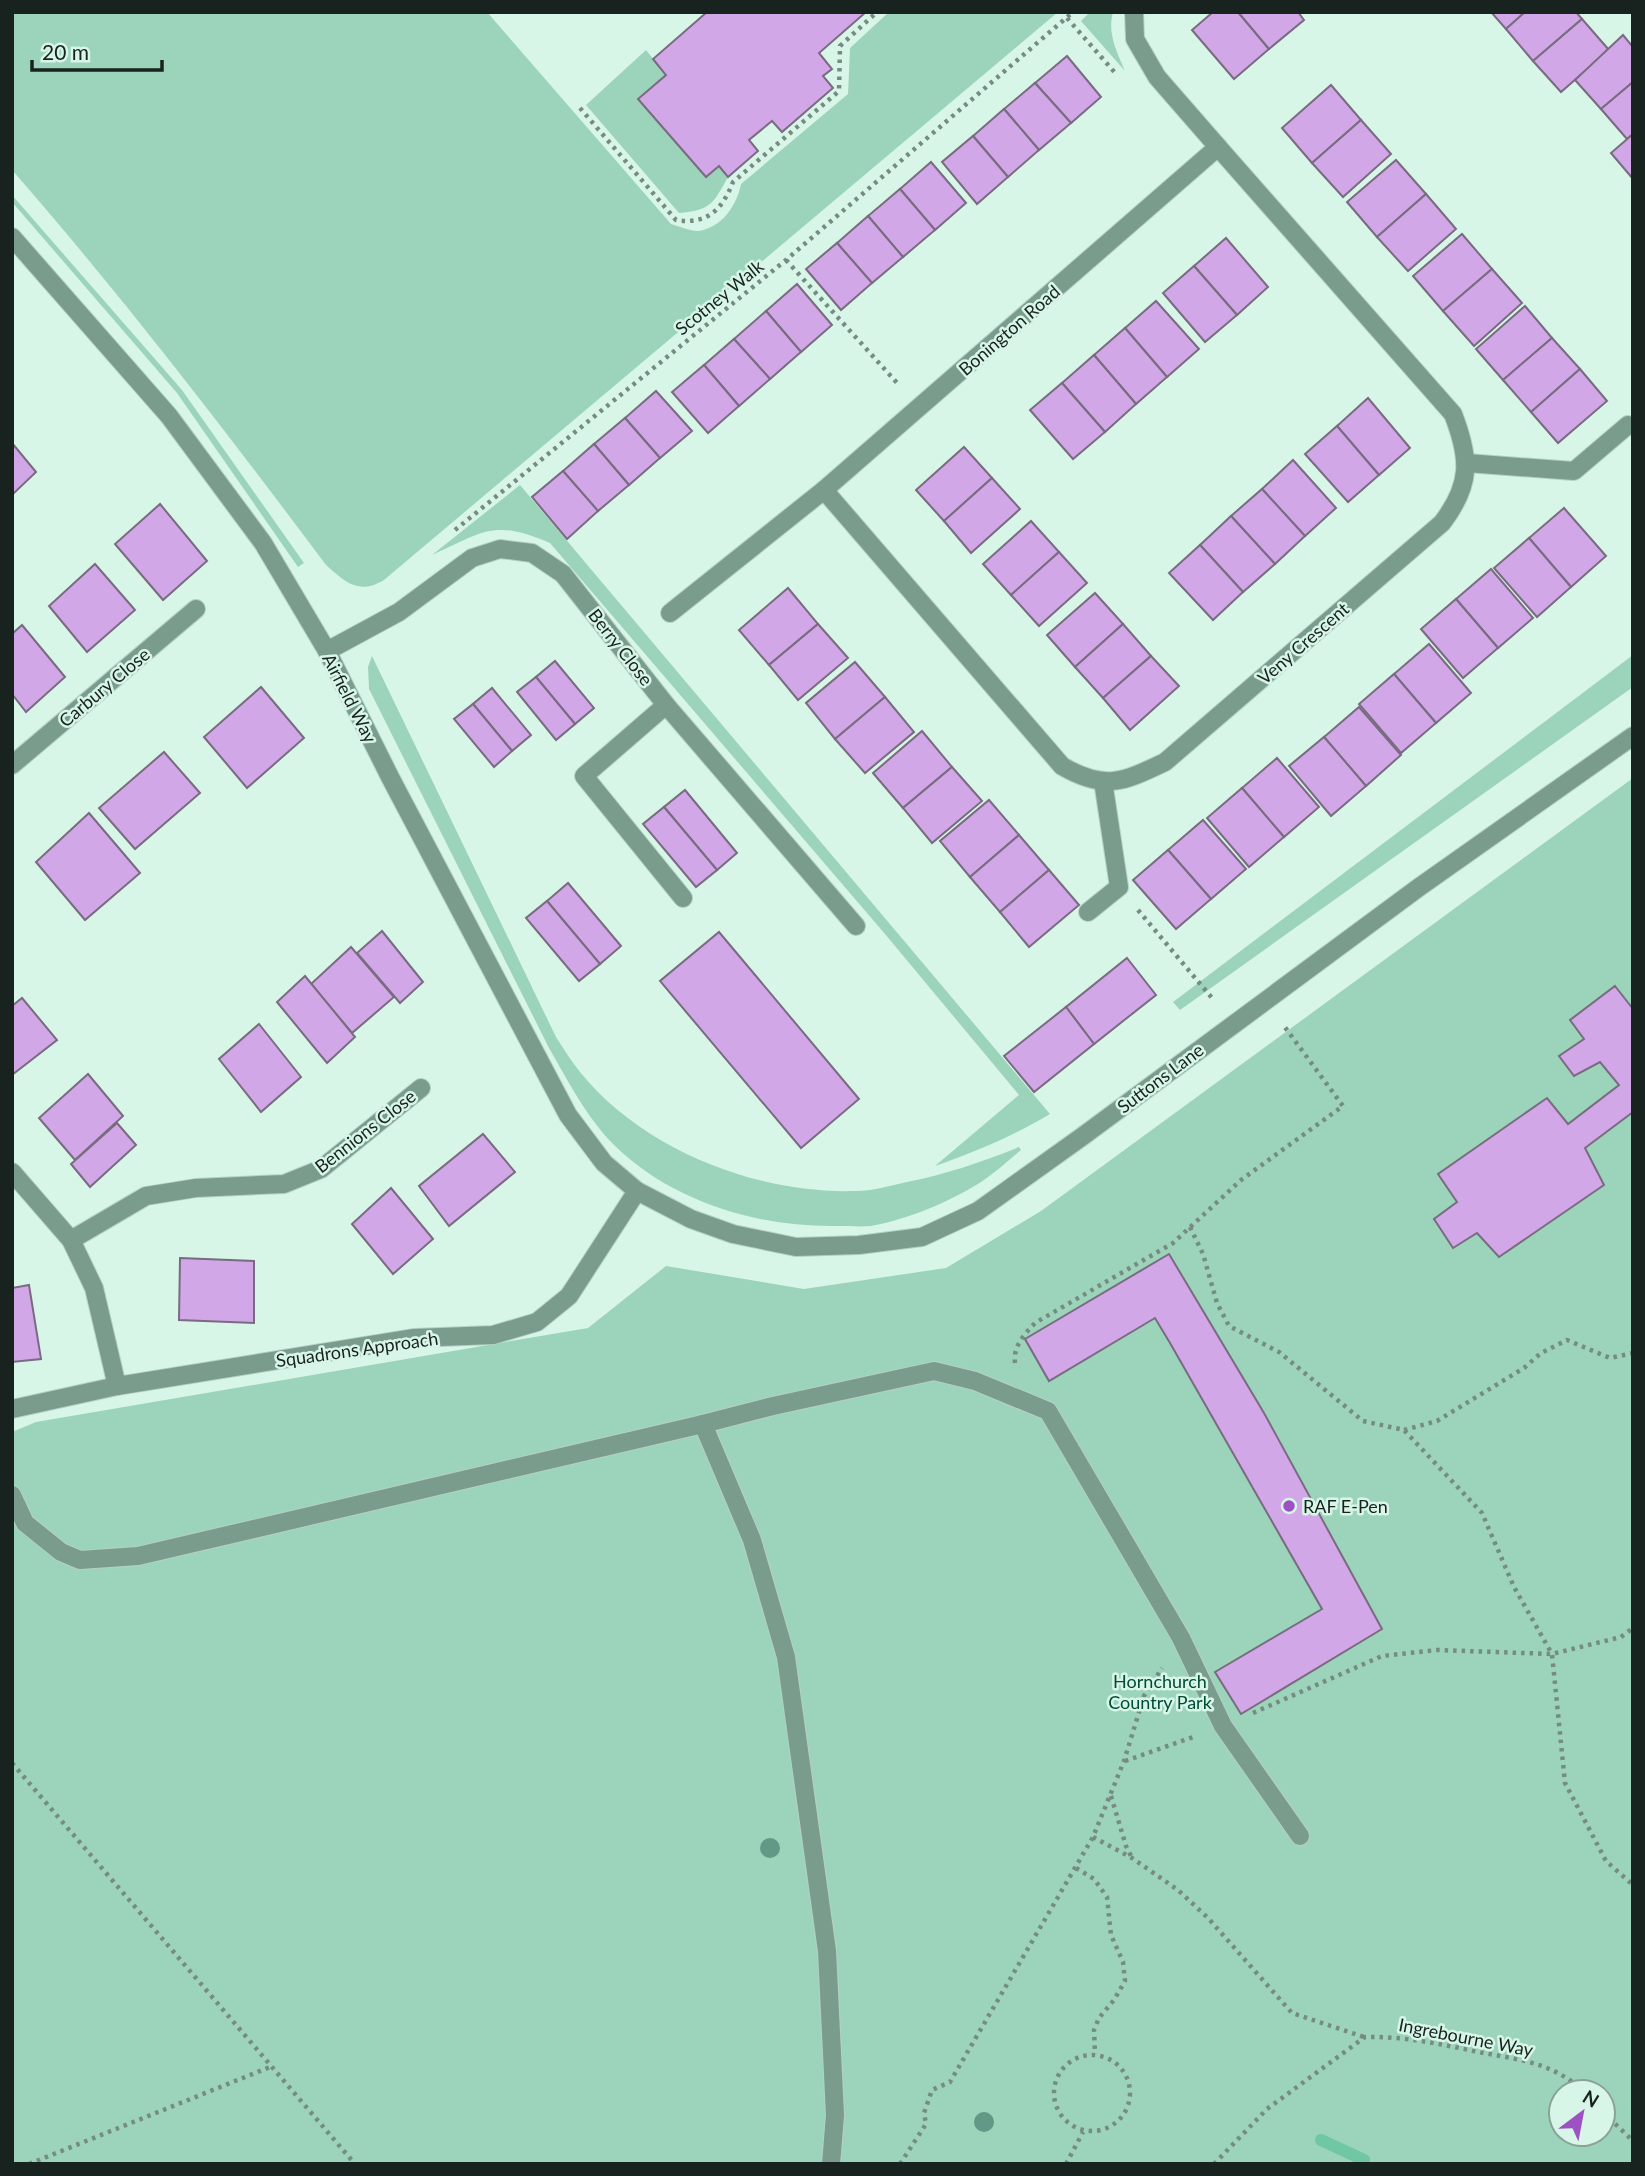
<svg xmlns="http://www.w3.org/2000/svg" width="1645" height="2176" viewBox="0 0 1645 2176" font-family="Lato,sans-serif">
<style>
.green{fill:#9bd4bb;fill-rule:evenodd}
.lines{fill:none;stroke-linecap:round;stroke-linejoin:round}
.stream{stroke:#70c7a4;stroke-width:12}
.building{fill:#d1a7e7;stroke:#796b80;stroke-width:2}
.service-casing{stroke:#b5d0c4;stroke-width:20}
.minor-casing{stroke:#b5d0c4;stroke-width:20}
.tertiary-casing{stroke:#b5d0c4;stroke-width:20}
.path{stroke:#768b82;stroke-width:4.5;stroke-dasharray:3.5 5;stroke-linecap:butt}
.service{stroke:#7a9c8d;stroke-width:18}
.minor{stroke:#7a9c8d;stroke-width:18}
.tertiary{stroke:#7a9c8d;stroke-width:18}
.tree{fill:#619886}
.poi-dot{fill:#9d51c2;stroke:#d8f6e8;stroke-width:2.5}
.labels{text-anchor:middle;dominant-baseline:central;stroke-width:5;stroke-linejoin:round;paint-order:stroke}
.street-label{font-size:18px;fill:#18231f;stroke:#d8f6e8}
.poi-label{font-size:18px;fill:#18231f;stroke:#d8f6e8;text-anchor:start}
.park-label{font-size:18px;fill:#004c36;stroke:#d8f6e8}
</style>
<rect width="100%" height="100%" fill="#d8f6e8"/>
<!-- green -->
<g class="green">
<path d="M 12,12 L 487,12 L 671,224 C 678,226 690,231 698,231 C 722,228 737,205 741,184 L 848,94 L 850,48 L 889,12 L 1058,12 L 384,580 C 359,595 346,583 326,565 C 225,430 123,297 12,170 Z"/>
<path d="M 1090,12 L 1113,12 C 1107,33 1117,52 1125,71 L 1081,21 Z"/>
<path d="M 646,50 L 666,75 L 719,166 L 728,177 C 713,204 711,210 679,213 L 586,105 Z"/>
<path d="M 12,195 L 182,390 L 304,563 L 298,567 L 177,393 L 12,202 Z"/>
<path d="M 520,485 L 1050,1114 C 1013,1136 975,1152 935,1166 L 1019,1095 L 885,934 L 550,543 C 494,519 484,531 432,555 Z"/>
<path d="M 1633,655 L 1633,687 L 1180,1010 L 1173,1002 Z"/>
<path d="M 372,656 L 556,1037 C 564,1049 571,1061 580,1072 C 643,1150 757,1194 855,1191 C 872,1191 890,1186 907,1182 C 946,1174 982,1162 1019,1147 L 1021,1150 C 1009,1160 997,1171 984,1180 C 952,1201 909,1219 871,1226 C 861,1227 849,1226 839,1226 C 759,1228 672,1202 614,1145 C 587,1118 568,1081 549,1048 L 369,689 L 368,667 Z"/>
<path d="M 1633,778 L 1633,2164 L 12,2164 L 12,1432 L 36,1422 L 588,1328 L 666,1266 L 804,1289 L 946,1268 L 1041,1211 ZM 1561,2092 L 1603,2092 L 1603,2134 L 1561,2134 Z"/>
</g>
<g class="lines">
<!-- stream -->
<path class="stream" d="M 1321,2140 L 1364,2160 L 1363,2164"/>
</g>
<!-- building -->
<g class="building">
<path d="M 707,12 L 866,12 L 819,53 L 832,69 L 823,76 L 833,88 L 782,132 L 772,121 L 749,140 L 758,151 L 728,177 L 719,166 L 706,177 L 638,99 L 666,75 L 653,59 Z"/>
<path d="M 1213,12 L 1238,12 L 1269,49 L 1234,79 L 1192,30 Z"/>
<path d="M 1238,12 L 1298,12 L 1304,20 L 1269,49 Z"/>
<path d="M 1491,12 L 1525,12 L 1506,29 Z"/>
<path d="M 1525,12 L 1576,12 L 1582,19 L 1533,61 L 1506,29 Z"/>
<path d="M 1582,19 L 1609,50 L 1561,92 L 1533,61 Z"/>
<path d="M 1623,35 L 1633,47 L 1633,82 L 1601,109 L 1575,80 Z"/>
<path d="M 1067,56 L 1101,97 L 1071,123 L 1035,83 Z"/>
<path d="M 1633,82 L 1633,134 L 1627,139 L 1601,109 Z"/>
<path d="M 1035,83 L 1071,123 L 1039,150 L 1004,109 Z"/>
<path d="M 1331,85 L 1361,120 L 1312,163 L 1282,128 Z"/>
<path d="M 1004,109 L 1039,150 L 1008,177 L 973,136 Z"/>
<path d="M 1361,120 L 1391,154 L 1343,197 L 1312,163 Z"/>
<path d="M 1633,134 L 1633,179 L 1611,153 Z"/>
<path d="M 973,136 L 1008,177 L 977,204 L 942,162 Z"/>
<path d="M 1396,160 L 1426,194 L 1377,237 L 1347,202 Z"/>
<path d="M 931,162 L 966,203 L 935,230 L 900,189 Z"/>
<path d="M 900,189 L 935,230 L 903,257 L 868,216 Z"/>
<path d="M 1426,194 L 1456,229 L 1408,271 L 1377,237 Z"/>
<path d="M 868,216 L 903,257 L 872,283 L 837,243 Z"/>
<path d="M 1462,234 L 1492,269 L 1443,311 L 1413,276 Z"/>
<path d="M 1226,238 L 1268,287 L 1237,315 L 1194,266 Z"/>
<path d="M 837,243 L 872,283 L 841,310 L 806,269 Z"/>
<path d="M 1194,266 L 1237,315 L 1205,342 L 1163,293 Z"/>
<path d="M 1492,269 L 1522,303 L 1474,346 L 1443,311 Z"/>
<path d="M 797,284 L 832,325 L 801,352 L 766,311 Z"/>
<path d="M 1156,301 L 1199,349 L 1167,377 L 1125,328 Z"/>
<path d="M 1525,306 L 1552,338 L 1503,380 L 1476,349 Z"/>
<path d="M 766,311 L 801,352 L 770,379 L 734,339 Z"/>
<path d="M 1125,328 L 1167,377 L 1136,404 L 1094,355 Z"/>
<path d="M 1552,338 L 1580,369 L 1531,412 L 1503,380 Z"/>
<path d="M 734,339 L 770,379 L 739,406 L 704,365 Z"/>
<path d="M 1094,355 L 1136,404 L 1105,432 L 1062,383 Z"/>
<path d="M 704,365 L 739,406 L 708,433 L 672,392 Z"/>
<path d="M 1580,369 L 1607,401 L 1558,443 L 1531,412 Z"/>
<path d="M 1062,383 L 1105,432 L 1073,459 L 1030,410 Z"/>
<path d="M 656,391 L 692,431 L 660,458 L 625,418 Z"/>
<path d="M 1368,398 L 1410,448 L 1379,475 L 1337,426 Z"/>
<path d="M 625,418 L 660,458 L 629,485 L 594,444 Z"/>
<path d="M 1337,426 L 1379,475 L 1348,502 L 1305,454 Z"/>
<path d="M 12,443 L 36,472 L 12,495 Z"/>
<path d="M 594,444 L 629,485 L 598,511 L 563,471 Z"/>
<path d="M 964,447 L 992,478 L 944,521 L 916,490 Z"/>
<path d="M 1293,460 L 1336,508 L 1305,536 L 1262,489 Z"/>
<path d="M 563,471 L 598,511 L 567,539 L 532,497 Z"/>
<path d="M 992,478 L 1020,509 L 971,553 L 944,521 Z"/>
<path d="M 1262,489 L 1305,536 L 1275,564 L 1231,516 Z"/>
<path d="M 160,504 L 207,561 L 163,600 L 115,544 Z"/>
<path d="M 1564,508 L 1606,556 L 1571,587 L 1529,538 Z"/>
<path d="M 1231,516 L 1275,564 L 1243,592 L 1200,545 Z"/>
<path d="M 1031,521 L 1059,552 L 1011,595 L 983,564 Z"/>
<path d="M 1529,538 L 1571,587 L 1537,617 L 1494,568 Z"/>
<path d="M 1200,545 L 1243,592 L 1213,620 L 1169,573 Z"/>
<path d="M 1059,552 L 1087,583 L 1039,626 L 1011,595 Z"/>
<path d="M 95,564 L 135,610 L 87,652 L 49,606 Z"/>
<path d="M 1491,569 L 1533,618 L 1498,648 L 1456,599 Z"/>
<path d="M 788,588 L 818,624 L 769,665 L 739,630 Z"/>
<path d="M 1095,593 L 1123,624 L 1075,667 L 1047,635 Z"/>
<path d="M 1456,599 L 1498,648 L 1463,678 L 1421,629 Z"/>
<path d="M 818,624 L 848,658 L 798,700 L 769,665 Z"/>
<path d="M 1123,624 L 1151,656 L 1103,698 L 1075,667 Z"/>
<path d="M 22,625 L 65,677 L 26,712 L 12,694 L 12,634 Z"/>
<path d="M 1429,644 L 1471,693 L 1436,723 L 1394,674 Z"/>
<path d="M 1151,656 L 1179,686 L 1130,730 L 1103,698 Z"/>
<path d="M 555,661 L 594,708 L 575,724 L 536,677 Z"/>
<path d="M 855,662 L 885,697 L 835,739 L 806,703 Z"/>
<path d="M 1394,674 L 1436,723 L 1401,753 L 1359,704 Z"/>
<path d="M 536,677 L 575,724 L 556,740 L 517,692 Z"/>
<path d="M 261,687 L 304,738 L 247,788 L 204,737 Z"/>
<path d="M 492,688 L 531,735 L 512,751 L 473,704 Z"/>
<path d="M 885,697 L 914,732 L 865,773 L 835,739 Z"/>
<path d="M 473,704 L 512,751 L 494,767 L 454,719 Z"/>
<path d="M 1359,707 L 1401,755 L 1366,786 L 1324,737 Z"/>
<path d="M 922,731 L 952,767 L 903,808 L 873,773 Z"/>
<path d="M 1324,737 L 1366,786 L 1331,816 L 1289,766 Z"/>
<path d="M 164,752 L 200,793 L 135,849 L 99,808 Z"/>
<path d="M 1277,758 L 1319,807 L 1284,837 L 1242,788 Z"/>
<path d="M 952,767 L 982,801 L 932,843 L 903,808 Z"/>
<path d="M 1242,788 L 1284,837 L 1249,867 L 1207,818 Z"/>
<path d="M 685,790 L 737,853 L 717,870 L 664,807 Z"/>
<path d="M 989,800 L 1019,835 L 970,877 L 940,841 Z"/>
<path d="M 664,807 L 717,870 L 696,887 L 643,824 Z"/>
<path d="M 89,813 L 140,873 L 85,920 L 36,862 Z"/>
<path d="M 1203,820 L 1246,869 L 1211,899 L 1168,850 Z"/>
<path d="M 1019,835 L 1049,870 L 1000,912 L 970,877 Z"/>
<path d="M 1168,850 L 1211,899 L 1176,929 L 1133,880 Z"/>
<path d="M 1049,870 L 1079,905 L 1029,947 L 1000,912 Z"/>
<path d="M 568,883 L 621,946 L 600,964 L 547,901 Z"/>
<path d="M 547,901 L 600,964 L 579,981 L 526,918 Z"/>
<path d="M 382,931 L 423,982 L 400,1003 L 357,953 Z"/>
<path d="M 719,932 L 859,1099 L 801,1148 L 660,981 Z"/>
<path d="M 351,947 L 394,997 L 352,1033 L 311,984 Z"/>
<path d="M 1127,958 L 1156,995 L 1094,1044 L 1066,1007 Z"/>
<path d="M 305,976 L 355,1037 L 327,1063 L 277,1002 Z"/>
<path d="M 1615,986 L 1633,1009 L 1633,1112 L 1585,1148 L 1604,1185 L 1499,1257 L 1477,1233 L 1453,1248 L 1434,1219 L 1457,1202 L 1438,1174 L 1547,1098 L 1568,1124 L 1619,1085 L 1600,1062 L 1574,1076 L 1559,1056 L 1584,1039 L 1570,1020 Z"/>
<path d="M 22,998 L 57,1040 L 12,1075 L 12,1006 Z"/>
<path d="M 1066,1007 L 1094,1044 L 1034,1092 L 1004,1056 Z"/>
<path d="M 259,1024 L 301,1077 L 261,1112 L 219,1059 Z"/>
<path d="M 88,1074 L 123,1116 L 75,1160 L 39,1118 Z"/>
<path d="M 117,1123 L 136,1145 L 90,1187 L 71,1164 Z"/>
<path d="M 483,1134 L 515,1172 L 449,1226 L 419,1186 Z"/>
<path d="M 391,1188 L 433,1239 L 393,1274 L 352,1224 Z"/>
<path d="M 1169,1254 L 1264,1413 L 1382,1629 L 1241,1714 L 1215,1672 L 1322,1609 L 1170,1343 L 1155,1318 L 1049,1381 L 1025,1339 Z"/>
<path d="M 180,1258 L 254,1261 L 254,1323 L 179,1320 Z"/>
<path d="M 29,1285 L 41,1359 L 12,1362 L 12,1288 Z"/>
</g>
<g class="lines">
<!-- service casing -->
<g class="service-casing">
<g id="service">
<path d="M 1467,463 L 1574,471 L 1628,425"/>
<path d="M 1088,912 L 1119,887 L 1103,781"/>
<path d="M 703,1424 L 752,1540 L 786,1657 L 827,1951 L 835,2115 L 831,2164"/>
<path d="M 12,1495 L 25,1523 L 61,1552 L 80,1560 L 138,1556 L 703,1424 L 773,1406 L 934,1371 L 975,1381 L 1048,1411 L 1181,1638 L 1223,1726 L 1300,1836"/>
</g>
</g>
<!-- minor casing -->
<g class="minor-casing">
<g id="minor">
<path d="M 824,490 L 1062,766 C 1105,791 1123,782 1165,762 L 1442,523 C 1472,484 1470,458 1453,414 L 1218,147"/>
<path d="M 670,613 L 824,490 L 1218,147 L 1157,77 L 1135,39 L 1134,12"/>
<path d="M 327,651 L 399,612 L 472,558 L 500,549 L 532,553 L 563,574 L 666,705 L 856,926"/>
<path d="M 666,705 L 584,776 L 683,898"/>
<path d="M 12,765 L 196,609"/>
<path d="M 12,1172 L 71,1240 L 94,1288 L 117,1386"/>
<path d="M 71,1240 L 146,1196 L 196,1188 L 284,1184 L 321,1169 L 421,1088"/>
<path d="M 12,1409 L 117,1386 L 414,1338 L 493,1335 L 537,1322 L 569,1296 L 637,1191"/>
</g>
</g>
<!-- tertiary casing -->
<g class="tertiary-casing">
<path id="tertiary" d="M 12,237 L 169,416 L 263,543 L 327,651 L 391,779 L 568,1115 L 604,1163 L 637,1191 L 691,1219 L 733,1234 L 796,1247 L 859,1245 L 922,1237 L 978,1211 L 1083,1136 L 1418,888 L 1633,736"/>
</g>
<!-- path -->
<g class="path">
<path d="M 1067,18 L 1117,75"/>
<path d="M 580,108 L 676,220 C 707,225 722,210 733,182 L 839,91 L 840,46 L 877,12"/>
<path d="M 786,260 L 898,384"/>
<path d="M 455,530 L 786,260 L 1073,12"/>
<path d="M 1138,910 L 1212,998"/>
<path d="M 1190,1227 L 1203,1254 L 1217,1303 L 1229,1326 L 1279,1352 L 1363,1421 L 1404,1430 L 1482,1513 L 1514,1587 L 1552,1654 L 1565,1783 L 1606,1861 L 1633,1885"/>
<path d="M 1015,1363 C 1013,1346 1024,1335 1035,1323 L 1173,1243 L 1241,1180 L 1343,1106 L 1284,1026"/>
<path d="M 1404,1430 L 1437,1421 L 1524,1368 L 1541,1353 L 1567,1340 L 1610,1358 L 1633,1353"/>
<path d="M 1253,1713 L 1382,1656 L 1437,1650 L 1552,1654 L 1621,1637 L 1633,1628"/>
<path d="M 1125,1761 L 1196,1736"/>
<path d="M 12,1763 L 355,2164"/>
<path d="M 1111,1796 L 1126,1846 L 1132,1858"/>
<path d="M 1093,1837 L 1132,1858 L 1178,1890 L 1208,1918 L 1292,2013 L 1364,2037"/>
<path d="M 1076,1868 L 1094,1879 L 1107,1897 L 1111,1935 L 1123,1962 L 1125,1981 L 1114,2000 L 1099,2018 L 1094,2030 L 1095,2054"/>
<circle cx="1092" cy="2093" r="38"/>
<path d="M 1603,2112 L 1633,2141"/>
<path d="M 29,2164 L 270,2067"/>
<path d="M 900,2164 L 926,2124 L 924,2113 L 932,2090 L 950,2082 L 1093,1837 L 1124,1761 L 1144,1696 L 1162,1668"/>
<path d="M 1066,2164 L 1083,2132"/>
<path d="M 1214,2164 L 1267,2109 L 1365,2037 C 1403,2036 1441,2044 1478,2052 C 1499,2056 1522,2059 1542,2066 C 1558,2072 1572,2080 1584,2092"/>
</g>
<!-- service -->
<use href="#service" class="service"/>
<!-- minor -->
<use href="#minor" class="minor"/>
<!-- tertiary -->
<use href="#tertiary" class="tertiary"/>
</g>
<!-- trees -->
<g class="tree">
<circle cx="770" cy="1848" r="10"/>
<circle cx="984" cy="2122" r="10"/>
</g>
<!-- markers -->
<circle class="poi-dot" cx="1289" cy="1506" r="7"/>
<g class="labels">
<!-- street labels -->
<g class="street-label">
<text transform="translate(719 297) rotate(-39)">Scotney Walk</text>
<text transform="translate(1009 330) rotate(-41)">Bonington Road</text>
<text transform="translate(1303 643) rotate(-41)">Veny Crescent</text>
<text transform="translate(621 647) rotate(52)">Berry Close</text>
<text transform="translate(104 687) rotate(-40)">Carbury Close</text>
<text transform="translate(350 698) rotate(63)">Airfield Way</text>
<text transform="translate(1160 1078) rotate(-37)">Suttons Lane</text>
<text transform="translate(365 1131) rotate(-38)">Bennions Close</text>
<text transform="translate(357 1349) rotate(-8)">Squadrons Approach</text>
<text transform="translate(1466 2037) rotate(11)">Ingrebourne Way</text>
</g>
<!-- poi labels -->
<g class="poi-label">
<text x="1303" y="1506">RAF E-Pen</text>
</g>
<!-- park labels -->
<g class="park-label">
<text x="1160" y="1681">Hornchurch<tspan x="1160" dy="21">Country Park</tspan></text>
</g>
</g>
<!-- border -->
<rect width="1645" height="2176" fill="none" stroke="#18231f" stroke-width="28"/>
<!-- north arrow -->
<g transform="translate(1582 2113) rotate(32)"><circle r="33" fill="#d8f6e8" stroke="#8ba298" stroke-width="2"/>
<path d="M0-5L12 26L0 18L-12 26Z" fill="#9d51c2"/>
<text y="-10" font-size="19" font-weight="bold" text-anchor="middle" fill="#18231f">N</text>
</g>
<!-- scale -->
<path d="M32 60v10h130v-10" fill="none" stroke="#18231f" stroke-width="3.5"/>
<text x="42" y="60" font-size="21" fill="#18231f" stroke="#d8f6e8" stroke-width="5" paint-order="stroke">20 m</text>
</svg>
